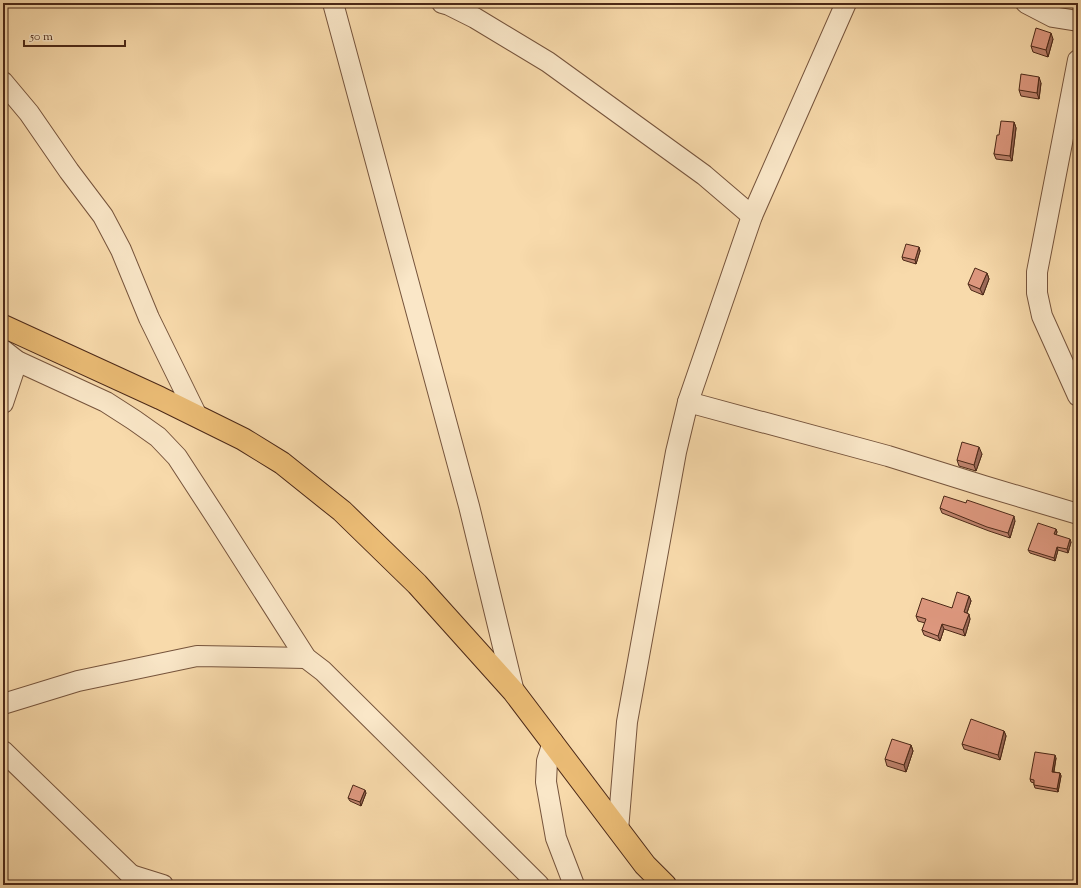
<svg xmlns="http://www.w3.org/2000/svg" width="1081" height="888" viewBox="0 0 1081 888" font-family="'Sorts Mill Goudy',serif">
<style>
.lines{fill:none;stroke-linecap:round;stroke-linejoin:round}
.minor-casing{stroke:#76543c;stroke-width:22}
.major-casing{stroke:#4b2817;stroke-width:24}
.minor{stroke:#fae7c8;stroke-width:20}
.major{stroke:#ecbd76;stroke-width:22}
.wall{fill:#bf836d;stroke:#4b2817}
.shaded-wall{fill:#9b6a59;stroke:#4b2817}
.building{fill:#de987f;stroke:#4b2817}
</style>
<rect width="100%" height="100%" fill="#f8daab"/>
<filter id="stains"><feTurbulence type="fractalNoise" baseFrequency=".005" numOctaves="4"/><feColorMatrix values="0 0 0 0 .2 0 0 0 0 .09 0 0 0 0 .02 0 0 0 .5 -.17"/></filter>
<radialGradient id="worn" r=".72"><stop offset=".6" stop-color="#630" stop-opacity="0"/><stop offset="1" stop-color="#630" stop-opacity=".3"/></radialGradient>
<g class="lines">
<!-- minor casing -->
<g class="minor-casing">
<g id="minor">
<path d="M 333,3 L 469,506 L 514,692"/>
<path d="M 442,3 L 449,5 L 475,18 L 548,62 L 704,175 L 752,216"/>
<path d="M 1026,3 L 1053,17 L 1078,21"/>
<path d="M 1078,60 L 1037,272 L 1037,293 L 1042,316 L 1078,396"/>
<path d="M 3,82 L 29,113 L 69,171 L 103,216 L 121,250 L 149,318 L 197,416"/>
<path d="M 3,350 L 17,361 L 106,402 L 134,420 L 158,437 L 177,457 L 218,520 L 306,658 L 323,671 L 539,885"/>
<path d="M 688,402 L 888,456 L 984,486 L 1078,514"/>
<path d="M 3,403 L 17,361"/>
<path d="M 3,704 L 78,681 L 197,656 L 306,658"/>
<path d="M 553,742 L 547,761 L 546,782 L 556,838 L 574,885"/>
<path d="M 3,751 L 131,875 L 137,885"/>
<path d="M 618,830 L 627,722 L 676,452 L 688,402 L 752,216 L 846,3"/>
<path d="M 131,875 L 163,885"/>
</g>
</g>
<!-- major casing -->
<g class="major-casing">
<path id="major" d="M 3,326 L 160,398 L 243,439 L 282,463 L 342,511 L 417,584 L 514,692 L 645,865 L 665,885"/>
</g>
<!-- minor -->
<use href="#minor" class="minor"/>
<!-- major -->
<use href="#major" class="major"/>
</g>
<!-- wall -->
<g class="wall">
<path d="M 1053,39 L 1048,57 L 1033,52 L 1031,46 Z"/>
<path d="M 1041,83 L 1039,99 L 1021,96 L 1019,90 Z"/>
<path d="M 1014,122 L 1016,128 L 1012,161 L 996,159 L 994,154 L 999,135 Z"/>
<path d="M 919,247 L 920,251 L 916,264 L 903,260 L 902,257 Z"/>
<path d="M 987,273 L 989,279 L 983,295 L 971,290 L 968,284 Z"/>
<path d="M 982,454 L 976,471 L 959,466 L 957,460 Z"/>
<path d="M 966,503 L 1015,521 L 1010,538 L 989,531 L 942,513 L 940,508 Z"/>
<path d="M 1056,529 L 1057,532 L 1056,535 L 1071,542 L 1068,553 L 1058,550 L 1055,561 L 1030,553 L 1028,550 Z"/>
<path d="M 969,596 L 971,601 L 967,613 L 970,619 L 965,636 L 944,629 L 940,641 L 924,635 L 922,630 L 925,623 L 918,621 L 916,616 L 952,608 Z"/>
<path d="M 1004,731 L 1006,736 L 1000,760 L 964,749 L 962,744 Z"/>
<path d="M 911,745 L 913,751 L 906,772 L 887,766 L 885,759 Z"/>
<path d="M 1056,758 L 1054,772 L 1060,773 L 1061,776 L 1058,792 L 1035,788 L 1034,785 L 1034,783 L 1031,782 L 1030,779 Z"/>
<path d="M 366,793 L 361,806 L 350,801 L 348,798 Z"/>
</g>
<!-- shaded-wall -->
<g class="shaded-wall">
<path d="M 1051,33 L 1053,39 L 1048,57 L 1046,50 Z"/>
<path d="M 1039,77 L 1041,83 L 1039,99 L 1037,93 Z"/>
<path d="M 1014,122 L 1016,128 L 1012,161 L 1010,156 Z"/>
<path d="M 919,247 L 920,251 L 916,264 L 915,260 Z"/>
<path d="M 987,273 L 989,279 L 983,295 L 980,289 Z"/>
<path d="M 979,447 L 982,454 L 976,471 L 974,465 Z"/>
<path d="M 1014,516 L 1015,521 L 1010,538 L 1008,533 Z"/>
<path d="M 1056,529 L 1057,532 L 1055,537 L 1054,534 Z"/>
<path d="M 1070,539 L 1071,542 L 1068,553 L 1067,549 Z"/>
<path d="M 1057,547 L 1058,550 L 1055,561 L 1054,558 Z"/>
<path d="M 969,596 L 971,601 L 965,618 L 964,612 Z"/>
<path d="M 969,614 L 970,619 L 965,636 L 963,630 Z"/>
<path d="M 942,624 L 944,629 L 940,641 L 938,636 Z"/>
<path d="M 1004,731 L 1006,736 L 1000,760 L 998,755 Z"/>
<path d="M 911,745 L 913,751 L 906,772 L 904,765 Z"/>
<path d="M 1055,755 L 1056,758 L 1053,775 L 1052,772 Z"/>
<path d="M 1060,773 L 1061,776 L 1058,792 L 1057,789 Z"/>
<path d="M 365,790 L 366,793 L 361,806 L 360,802 Z"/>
</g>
<!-- building -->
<g class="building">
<path d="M 1036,28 L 1051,33 L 1046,50 L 1031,46 Z"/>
<path d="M 1021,74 L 1039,77 L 1037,93 L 1019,90 Z"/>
<path d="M 1001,121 L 1014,122 L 1010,156 L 994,154 L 997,135 L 999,135 Z"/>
<path d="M 906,244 L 919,247 L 915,260 L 902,257 Z"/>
<path d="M 975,268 L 987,273 L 980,289 L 968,284 Z"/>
<path d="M 1075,360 L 1078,361 L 1078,367 Z"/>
<path d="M 962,442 L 979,447 L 974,465 L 957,460 Z"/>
<path d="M 944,496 L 966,503 L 967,500 L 1014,516 L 1008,533 L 987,527 L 940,508 Z"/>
<path d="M 1038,523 L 1056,529 L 1054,534 L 1070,539 L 1067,549 L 1057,547 L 1054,558 L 1028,550 Z"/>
<path d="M 957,592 L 969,596 L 964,612 L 969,614 L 963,630 L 942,624 L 938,636 L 922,630 L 926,619 L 916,616 L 922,598 L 952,608 Z"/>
<path d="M 971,719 L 1004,731 L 998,755 L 962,744 Z"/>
<path d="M 892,739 L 911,745 L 904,765 L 885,759 Z"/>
<path d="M 1035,752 L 1055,755 L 1052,772 L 1060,773 L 1057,789 L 1034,785 L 1034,780 L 1030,779 Z"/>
<path d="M 353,785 L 365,790 L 360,802 L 348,798 Z"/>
</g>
<!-- margin -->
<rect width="1081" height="888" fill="none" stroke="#f8daab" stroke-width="16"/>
<rect x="4" y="4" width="1073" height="880" fill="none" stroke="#4b2817" stroke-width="2"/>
<rect x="8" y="8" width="1065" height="872" fill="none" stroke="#4b2817"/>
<!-- scale -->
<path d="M24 40v6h101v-6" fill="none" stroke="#4b2817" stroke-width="2"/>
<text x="30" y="40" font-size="12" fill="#4b2817" stroke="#fae7c8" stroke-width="3" paint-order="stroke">50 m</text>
<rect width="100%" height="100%" filter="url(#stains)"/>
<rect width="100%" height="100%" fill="url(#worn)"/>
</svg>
